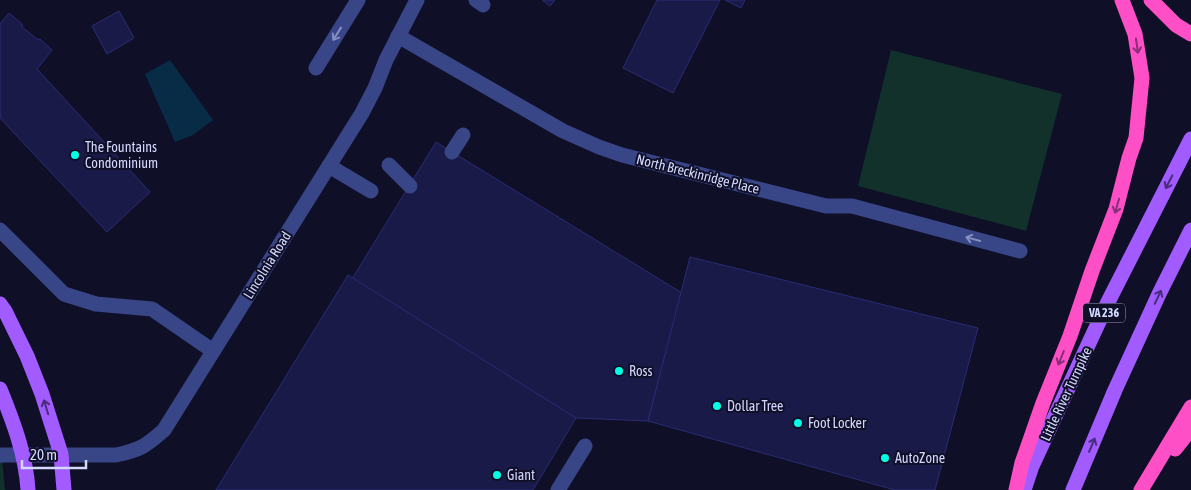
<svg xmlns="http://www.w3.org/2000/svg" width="1191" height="490" viewBox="0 0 1191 490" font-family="'Asap Condensed',sans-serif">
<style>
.green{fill:#11312a}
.water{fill:#082b46}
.building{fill:#1a1a49;stroke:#2b2b75}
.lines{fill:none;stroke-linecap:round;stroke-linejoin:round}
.minor{stroke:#384587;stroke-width:15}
.major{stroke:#a15bff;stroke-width:15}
.highway{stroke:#ff4fc7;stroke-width:15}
.oneway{stroke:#868ec3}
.oneway2{stroke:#872f77}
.oneway3{stroke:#492d7d}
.poi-dot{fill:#00ffe5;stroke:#0f0f27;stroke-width:2}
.labels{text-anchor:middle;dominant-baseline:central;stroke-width:4;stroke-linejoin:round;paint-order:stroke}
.shield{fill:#0f0f27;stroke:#999cbe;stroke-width:1}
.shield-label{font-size:12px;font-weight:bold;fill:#d4d8ff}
.poi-label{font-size:14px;fill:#d4d8ff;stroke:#0f0f27;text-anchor:start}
.street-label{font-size:14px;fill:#d4d8ff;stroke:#0f0f27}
</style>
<rect width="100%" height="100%" fill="#0f0f27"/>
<!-- green -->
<g class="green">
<path d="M 891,50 L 1062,94 L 1026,231 L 858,186 Z"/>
<path d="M 0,454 L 2,459 L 5,490 L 0,490 Z"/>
</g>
<!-- water -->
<path class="water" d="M 170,60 L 213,120 L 193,135 L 175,142 L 145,74 Z"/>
<!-- building -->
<g class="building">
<path d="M 542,0 L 555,0 L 550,6 Z"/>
<path d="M 657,0 L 720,0 L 673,93 L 623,68 Z"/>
<path d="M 725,0 L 745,0 L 741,8 Z"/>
<path d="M 119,11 L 134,38 L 107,54 L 92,26 Z"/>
<path d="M 9,13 L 23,25 L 21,26 L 38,40 L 40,39 L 52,50 L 37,69 L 150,192 L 107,232 L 0,118 L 1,114 L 0,113 L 0,24 Z"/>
<path d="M 436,142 L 682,293 L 648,421 L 576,418 L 352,279 Z"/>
<path d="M 690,257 L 978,328 L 935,490 L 895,490 L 648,421 Z"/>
<path d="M 348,275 L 576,418 L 533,490 L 216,490 Z"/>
</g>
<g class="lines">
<!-- minor -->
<g class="minor">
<path d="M 476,0 L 483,5"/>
<path d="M 398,36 L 563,131 L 599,147 L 622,155 L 826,206 L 852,206 L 1020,251"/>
<path d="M 316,68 L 358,0"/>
<path d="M 452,152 L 463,135"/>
<path d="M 389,165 L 410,186"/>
<path d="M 329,166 L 371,191"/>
<path d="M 0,230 L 64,294 L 96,304 L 152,309 L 213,351"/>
<path d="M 0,455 L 116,455 C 140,450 146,446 164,430 L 362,113 L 375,88 L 386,60 L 417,0"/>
<path d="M 558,490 L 585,446"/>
</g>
<!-- major -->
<g class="major">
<path d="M 0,304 L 5,311 L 27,356 L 42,394 L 61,454 L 64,490"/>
<path d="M 0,389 C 13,421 26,455 28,490"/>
<path d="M 1024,490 L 1032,466 L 1108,302 L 1191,139"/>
<path d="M 1073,490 L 1115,390 L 1159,294 L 1191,230"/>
</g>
<!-- highway -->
<g class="highway">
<path d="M 1151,0 L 1176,25 L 1191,34"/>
<path d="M 1175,449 L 1191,429"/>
<path d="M 1016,490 L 1022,463 L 1043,403 L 1070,336 L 1092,271 L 1116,209 L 1129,158 L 1136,138 L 1142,78 L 1135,34 L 1122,0"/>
<path d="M 1141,490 L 1191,407"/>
</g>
</g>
<!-- one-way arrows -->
<defs><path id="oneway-shaft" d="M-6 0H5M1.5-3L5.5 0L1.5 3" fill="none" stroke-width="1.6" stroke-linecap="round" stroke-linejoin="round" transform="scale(1.25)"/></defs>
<g class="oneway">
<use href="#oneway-shaft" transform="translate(337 34) rotate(122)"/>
<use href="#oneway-shaft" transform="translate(973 239) rotate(-165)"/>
</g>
<g class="oneway2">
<use href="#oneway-shaft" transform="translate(1137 46) rotate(82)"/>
<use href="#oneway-shaft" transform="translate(1117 206) rotate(106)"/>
<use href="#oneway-shaft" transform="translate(1061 358) rotate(112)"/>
</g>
<g class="oneway3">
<use href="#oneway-shaft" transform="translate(1169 182) rotate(117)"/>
<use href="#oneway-shaft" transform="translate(1158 297) rotate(-65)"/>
<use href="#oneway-shaft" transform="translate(46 407) rotate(-107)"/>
<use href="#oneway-shaft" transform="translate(1092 445) rotate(-67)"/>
</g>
<!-- markers -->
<g class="poi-dot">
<circle cx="75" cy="155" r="5"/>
<circle cx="619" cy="371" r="5"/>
<circle cx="717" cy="406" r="5"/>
<circle cx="798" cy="423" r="5"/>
<circle cx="885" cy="458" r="5"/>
<circle cx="497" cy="475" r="5"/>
</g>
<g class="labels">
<!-- shield labels -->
<rect class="shield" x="1083" y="303.5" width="42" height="19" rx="4"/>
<g class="shield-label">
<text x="1104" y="313">VA 236</text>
</g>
<!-- poi labels -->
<g class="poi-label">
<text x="85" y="147">The Fountains<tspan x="85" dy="16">Condominium</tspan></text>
<text x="629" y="371">Ross</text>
<text x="727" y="406">Dollar Tree</text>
<text x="808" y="423">Foot Locker</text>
<text x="895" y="458">AutoZone</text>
<text x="507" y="475">Giant</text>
</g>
<!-- street labels -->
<g class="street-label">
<text transform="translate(698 174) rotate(14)">North Breckinridge Place</text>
<text transform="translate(267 265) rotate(-58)">Lincolnia Road</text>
<text transform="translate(1066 394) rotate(-65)">Little River Turnpike</text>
</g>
</g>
<!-- scale -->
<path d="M22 460v8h64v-8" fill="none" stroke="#d4d8ff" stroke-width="2.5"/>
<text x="30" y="460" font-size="15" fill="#d4d8ff" stroke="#0f0f27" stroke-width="4" paint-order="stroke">20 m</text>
</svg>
